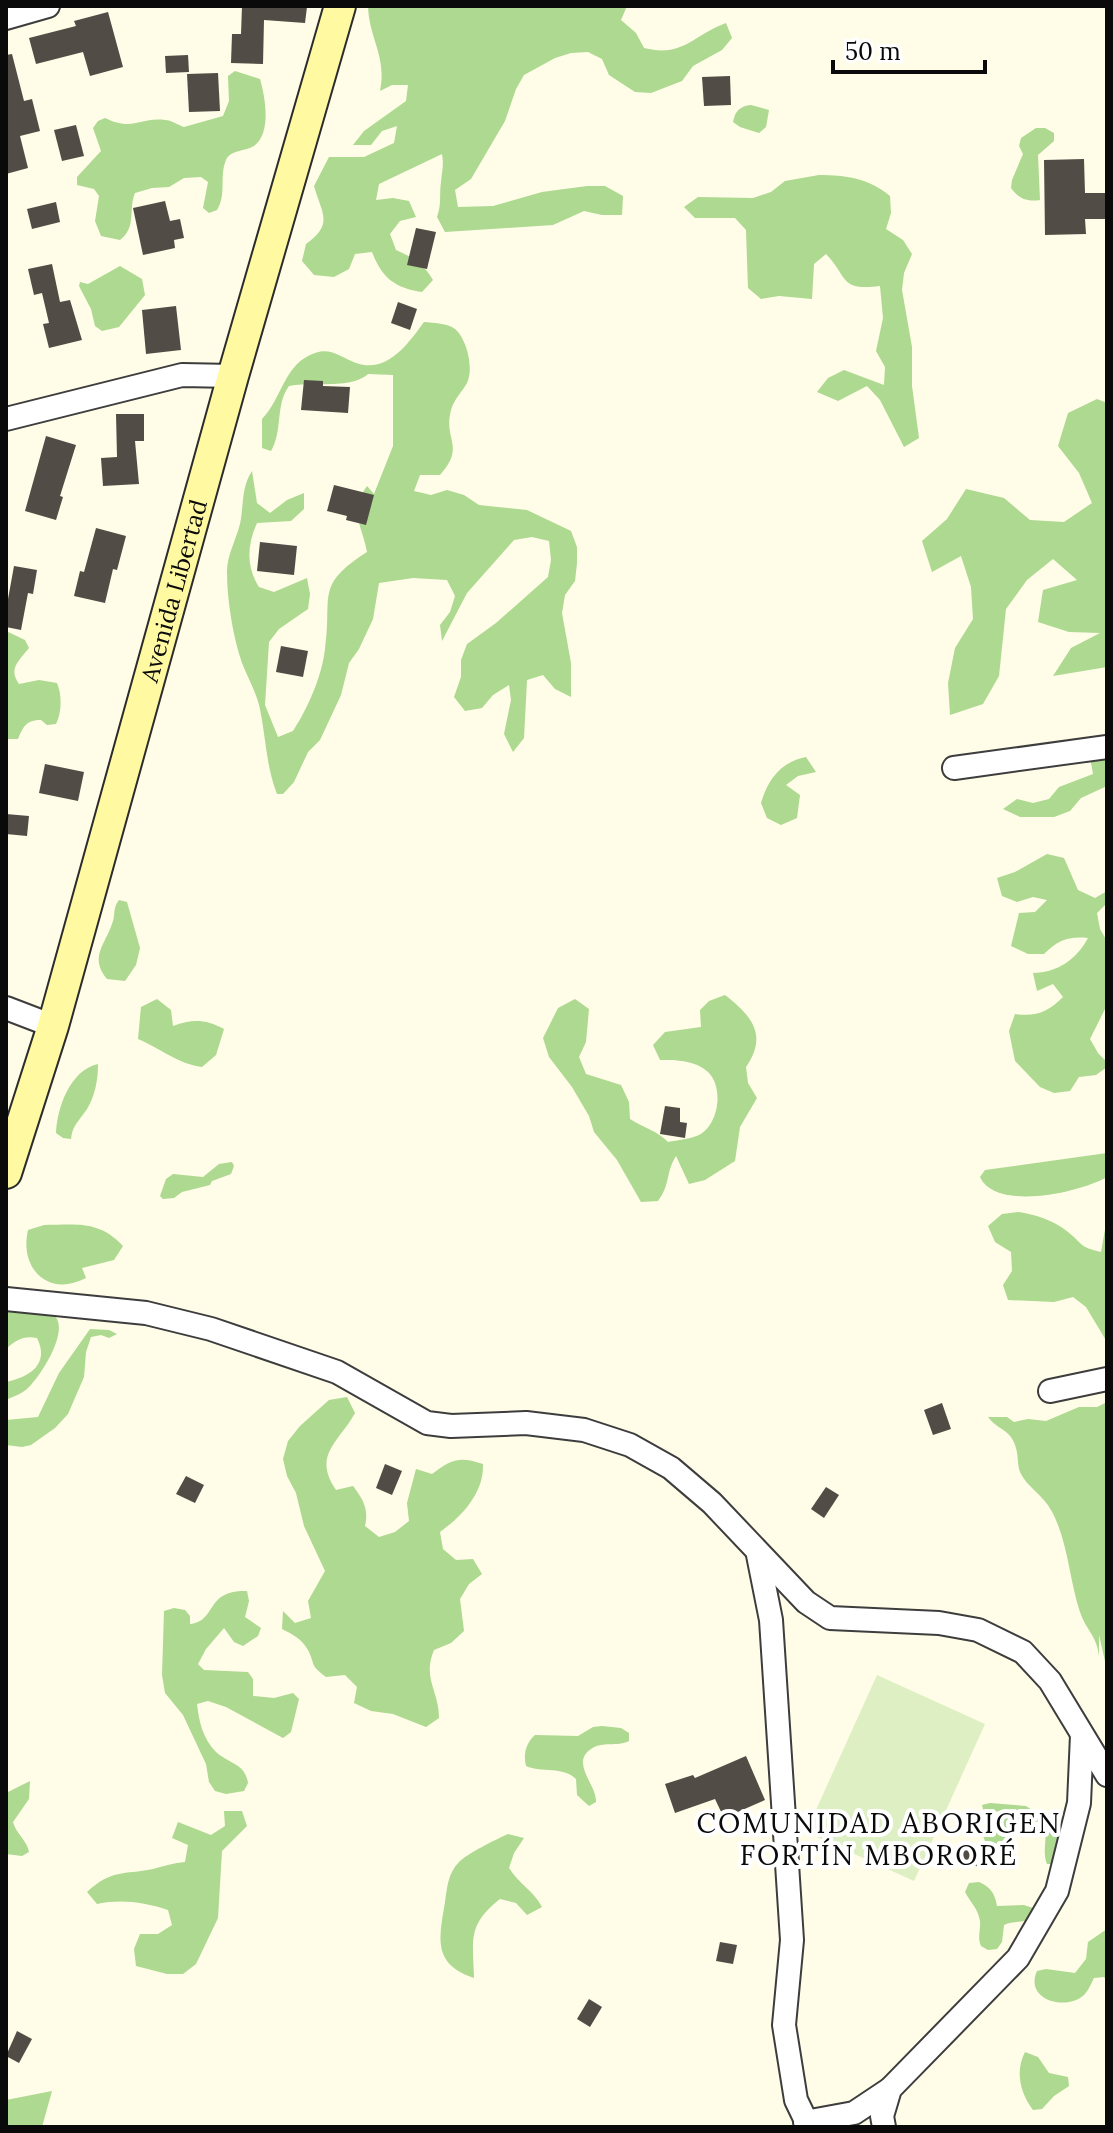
<svg xmlns="http://www.w3.org/2000/svg" width="1113" height="2133" viewBox="0 0 1113 2133" font-family="Lora,serif">
<style>
.forest{fill:#add990}
.pitch{fill:#def0c3}
.building{fill:#524c46}
.lines{fill:none;stroke-linecap:round;stroke-linejoin:round}
.street-casing{stroke:#3d3d3d;stroke-width:26}
.secondary-casing{stroke:#2c2c2c;stroke-width:34}
.street{stroke:#fff;stroke-width:22}
.secondary{stroke:#fffaa2;stroke-width:30}
.labels{text-anchor:middle;dominant-baseline:central;stroke-width:8;stroke-linejoin:round;paint-order:stroke}
.street-label{font-size:24px;fill:#0a0a0a;stroke:#fff}
.quarter-label{font-size:28px;letter-spacing:2px;fill:#0a0a0a;stroke:#fff}
</style>
<rect width="100%" height="100%" fill="#fffce7"/>
<!-- forest -->
<g class="forest">
<path d="M 368,6 L 627,6 L 621,20 L 636,33 L 644,48 C 683,58 693,35 726,23 L 732,38 L 722,50 L 693,66 L 682,81 L 651,93 L 635,92 L 609,75 L 602,59 L 588,52 L 571,53 L 555,58 L 524,75 L 516,89 L 505,121 L 471,179 L 455,190 L 458,207 L 493,206 L 542,192 L 587,186 L 605,186 L 623,196 L 622,215 L 602,215 L 584,211 L 553,225 L 445,232 L 437,217 C 442,203 439,196 441,182 C 442,171 444,165 442,154 L 379,184 L 376,200 L 393,198 L 409,201 L 416,217 L 400,221 L 390,234 L 396,250 C 412,257 424,264 433,280 L 422,292 C 395,288 382,278 372,252 L 355,254 L 349,269 L 334,277 L 314,275 L 302,261 L 306,244 C 334,224 322,214 314,186 L 329,157 L 364,157 L 394,143 L 397,126 L 382,131 L 371,145 L 353,145 L 364,131 L 406,101 L 408,85 L 392,85 L 380,91 C 387,56 369,39 368,6 Z"/>
<path d="M 235,71 L 260,79 C 265,96 272,133 254,146 C 246,151 230,150 226,160 C 219,176 227,194 217,210 L 209,213 L 203,208 L 208,182 L 201,177 L 184,178 L 169,187 L 152,188 L 135,193 C 128,210 137,227 120,240 L 101,236 L 95,221 L 99,196 L 94,189 L 77,185 L 77,177 L 101,151 L 93,128 L 98,121 L 105,118 C 134,132 139,117 165,120 C 171,120 178,125 184,127 L 223,116 L 229,101 L 228,76 Z"/>
<path d="M 751,105 L 769,110 L 766,127 L 759,133 L 740,127 L 733,122 C 735,111 740,106 751,105 Z"/>
<path d="M 1036,128 L 1045,128 L 1054,133 L 1054,141 L 1038,155 L 1040,200 C 1027,202 1019,199 1011,188 L 1012,180 L 1023,154 L 1019,146 L 1021,138 Z"/>
<path d="M 819,175 C 845,175 869,178 890,196 L 891,213 L 886,229 L 903,240 L 912,254 L 904,273 L 902,290 L 912,347 L 912,386 L 919,438 L 904,447 L 880,400 L 867,386 L 838,401 L 817,392 L 828,378 L 844,370 L 884,385 L 885,367 L 876,351 L 883,318 L 880,286 C 839,291 849,278 826,254 L 814,264 L 812,299 L 779,296 L 761,299 L 748,288 L 746,230 L 735,218 L 695,218 L 684,207 L 698,197 L 753,198 L 771,192 L 785,181 Z"/>
<path d="M 120,266 L 142,279 L 145,295 L 119,327 L 102,331 L 95,326 L 91,309 L 79,286 L 80,282 L 88,284 Z"/>
<path d="M 424,322 C 434,323 447,323 455,329 C 467,339 474,369 467,383 C 462,392 454,399 451,410 C 443,440 466,446 440,475 L 420,475 L 414,491 L 431,495 L 447,490 L 464,495 L 479,505 L 527,510 L 571,531 L 577,547 L 577,563 L 575,581 L 565,595 L 562,613 L 571,663 L 571,697 L 555,689 L 543,675 L 527,680 L 524,738 L 513,752 L 504,734 L 511,700 L 509,685 L 493,695 L 482,708 L 465,711 L 454,697 L 461,677 L 461,660 L 467,644 L 496,623 L 548,577 L 551,560 L 549,541 L 532,537 L 514,540 L 467,593 L 442,641 L 440,625 L 450,612 L 455,596 L 447,580 L 413,578 L 379,583 L 373,619 L 359,649 L 349,663 L 341,695 L 320,740 L 308,752 L 294,782 L 283,794 L 277,794 C 266,766 266,738 260,709 C 257,694 248,678 242,663 C 233,637 227,600 227,572 C 227,555 236,540 240,524 C 244,505 241,488 252,471 L 257,503 L 270,513 L 287,500 L 304,493 L 304,509 L 291,521 L 257,523 C 247,545 246,567 259,587 L 274,592 L 307,578 L 310,594 L 308,609 L 279,629 L 269,642 L 265,705 L 278,737 L 293,731 C 308,708 322,676 325,649 C 333,595 314,586 367,552 C 362,524 348,512 367,486 L 374,494 L 393,446 L 393,375 L 368,374 C 350,390 312,381 289,386 C 275,405 283,431 271,451 L 262,448 L 262,419 C 282,399 284,363 315,353 C 331,347 342,358 356,363 C 387,374 408,344 424,322 Z"/>
<path d="M 1097,399 L 1107,403 L 1107,667 L 1053,676 L 1071,648 L 1100,633 L 1069,632 L 1038,622 L 1043,590 L 1077,580 L 1053,559 L 1027,580 L 1006,609 L 999,676 L 983,704 L 950,715 L 948,683 L 955,648 L 973,619 L 971,587 L 961,556 L 932,572 L 922,541 L 947,519 L 966,489 L 1004,498 L 1030,520 L 1064,522 L 1092,503 L 1079,473 L 1058,446 L 1068,413 Z"/>
<path d="M 6,631 L 25,640 L 29,648 C 19,661 8,668 19,684 L 39,680 L 57,683 C 62,695 62,712 56,724 L 47,725 L 41,720 C 26,720 23,727 18,739 L 6,739 Z"/>
<path d="M 1107,754 L 1107,786 L 1081,798 L 1070,811 L 1054,817 L 1020,817 L 1003,809 L 1017,799 L 1033,803 L 1049,799 L 1059,787 L 1093,774 L 1090,757 Z"/>
<path d="M 806,757 L 816,772 L 798,776 L 786,785 L 800,795 L 797,818 L 781,825 L 767,818 L 761,803 C 768,779 781,762 806,757 Z"/>
<path d="M 1047,854 L 1064,858 L 1078,890 L 1095,898 L 1107,891 L 1107,903 L 1097,913 L 1100,929 L 1107,941 L 1107,976 L 1105,1009 L 1090,1039 L 1098,1053 L 1107,1062 L 1107,1067 L 1096,1075 L 1079,1077 L 1070,1091 L 1054,1093 L 1040,1087 L 1015,1061 L 1009,1031 L 1015,1014 C 1036,1017 1048,1012 1063,997 L 1053,984 L 1037,991 L 1033,973 C 1057,973 1077,959 1088,938 C 1069,936 1058,940 1044,954 L 1028,954 L 1011,946 L 1019,913 L 1035,912 L 1047,900 L 1033,897 L 1017,902 L 1002,896 L 997,878 L 1015,872 Z"/>
<path d="M 119,900 L 127,902 L 140,948 L 136,965 L 125,981 L 107,979 C 89,957 105,945 112,924 C 116,915 112,909 119,900 Z"/>
<path d="M 725,995 C 752,1016 768,1035 746,1067 L 748,1083 L 757,1098 L 740,1127 L 735,1161 L 705,1180 L 689,1184 L 676,1156 C 665,1174 671,1183 658,1201 L 641,1202 L 617,1160 L 594,1132 L 589,1116 L 572,1087 L 549,1057 L 543,1038 L 558,1008 L 575,999 L 589,1009 L 586,1042 L 579,1057 L 586,1074 L 621,1085 L 629,1102 L 630,1119 C 642,1127 658,1131 668,1142 C 677,1140 691,1139 699,1135 C 719,1125 724,1087 708,1072 C 695,1060 676,1060 660,1060 L 653,1045 L 665,1032 L 701,1027 L 700,1010 L 709,1001 Z"/>
<path d="M 157,999 L 171,1010 L 173,1026 C 193,1019 205,1019 224,1029 L 216,1055 L 202,1067 C 178,1064 160,1048 138,1039 L 141,1007 Z"/>
<path d="M 98,1064 C 98,1080 95,1096 87,1109 C 80,1120 72,1125 71,1139 L 63,1138 L 56,1133 C 57,1108 70,1070 98,1064 Z"/>
<path d="M 1107,1153 L 1107,1177 C 1081,1192 996,1212 980,1177 L 985,1170 Z"/>
<path d="M 232,1162 L 234,1166 L 231,1174 L 212,1181 L 210,1185 L 182,1192 L 174,1198 L 163,1199 L 160,1196 L 166,1179 L 173,1174 L 203,1177 L 219,1164 Z"/>
<path d="M 1019,1212 C 1037,1215 1053,1220 1068,1232 C 1083,1244 1079,1247 1101,1252 L 1107,1218 L 1107,1342 L 1086,1307 L 1073,1297 L 1054,1302 L 1008,1300 L 1003,1285 L 1012,1271 L 1011,1252 L 995,1242 L 988,1226 L 1002,1214 Z"/>
<path d="M 44,1225 C 78,1225 98,1220 123,1246 L 114,1260 L 82,1268 L 86,1278 C 48,1298 19,1268 28,1230 Z"/>
<path d="M 6,1292 C 20,1298 49,1305 57,1319 C 66,1336 41,1375 29,1387 C 22,1394 14,1396 6,1400 L 6,1382 C 30,1377 50,1364 37,1338 C 25,1335 15,1340 6,1349 Z"/>
<path d="M 90,1329 L 109,1330 L 117,1334 L 109,1338 L 101,1335 L 91,1337 L 86,1352 L 84,1377 L 68,1414 L 55,1428 L 31,1445 L 22,1447 L 6,1445 L 6,1420 L 38,1417 L 59,1373 Z"/>
<path d="M 347,1397 L 355,1413 C 339,1442 312,1455 336,1490 L 353,1486 C 363,1499 369,1509 365,1526 L 379,1537 L 395,1532 L 409,1521 L 407,1503 L 416,1469 L 432,1474 C 452,1459 459,1456 483,1464 C 484,1493 462,1516 440,1532 L 443,1549 L 456,1560 L 473,1559 L 482,1574 L 469,1584 L 460,1599 L 464,1631 L 451,1643 L 434,1650 C 422,1678 439,1691 439,1718 L 426,1727 L 393,1714 L 371,1711 L 354,1703 L 357,1687 L 345,1675 L 326,1677 C 309,1664 316,1666 308,1650 C 302,1639 292,1634 282,1629 L 283,1611 L 295,1623 L 311,1618 L 308,1601 L 325,1571 L 304,1526 L 296,1493 L 287,1476 L 283,1459 L 288,1441 L 300,1426 L 329,1400 Z"/>
<path d="M 1107,1402 L 1107,1670 L 1099,1635 L 1099,1656 C 1097,1636 1086,1630 1080,1612 C 1069,1579 1068,1540 1051,1510 C 1044,1496 1026,1486 1020,1472 C 1016,1460 1020,1451 1011,1437 C 1005,1429 994,1426 988,1417 L 1007,1417 L 1014,1422 L 1028,1419 L 1046,1421 L 1079,1407 L 1097,1407 Z"/>
<path d="M 247,1591 L 249,1601 L 245,1617 L 261,1628 L 258,1636 L 243,1646 L 234,1642 L 224,1628 L 206,1649 L 198,1664 L 204,1670 L 248,1672 L 253,1679 L 253,1696 L 274,1698 L 293,1693 L 299,1699 L 291,1732 L 283,1738 L 226,1707 L 208,1701 L 197,1704 C 199,1722 203,1739 216,1752 C 229,1764 245,1763 248,1783 L 244,1791 L 226,1794 L 215,1791 L 209,1782 L 206,1764 L 183,1715 L 165,1693 L 162,1675 L 164,1611 L 174,1608 L 185,1610 L 190,1616 L 190,1624 C 218,1621 204,1590 247,1591 Z"/>
<path d="M 602,1726 L 621,1728 L 629,1733 L 629,1741 C 617,1747 602,1741 591,1749 C 570,1763 597,1785 596,1802 L 589,1806 L 577,1795 L 576,1779 C 563,1766 542,1773 526,1766 C 523,1754 526,1743 535,1735 L 578,1736 L 593,1727 Z"/>
<path d="M 30,1781 L 29,1799 L 13,1822 C 16,1834 27,1840 29,1852 L 22,1856 L 6,1854 L 6,1793 Z"/>
<path d="M 990,1803 L 1026,1806 L 1057,1826 L 1061,1833 L 1056,1864 L 1047,1864 C 1041,1849 1050,1836 1042,1821 C 1024,1823 1016,1826 1010,1844 L 992,1844 L 985,1841 L 982,1833 L 986,1827 L 1009,1810 L 984,1813 L 982,1805 Z"/>
<path d="M 224,1811 L 242,1811 L 247,1826 L 222,1851 L 218,1918 L 196,1964 L 183,1974 L 167,1974 L 136,1966 L 134,1949 L 140,1934 L 158,1934 L 172,1925 L 168,1910 C 143,1902 122,1899 97,1904 L 87,1892 C 112,1869 123,1875 153,1869 C 164,1866 174,1863 185,1862 L 188,1845 L 172,1838 L 178,1822 L 211,1835 L 225,1826 Z"/>
<path d="M 508,1834 L 524,1838 L 514,1853 L 509,1868 C 519,1884 533,1890 542,1907 L 527,1915 L 516,1903 L 500,1899 C 467,1925 473,1940 474,1978 C 432,1964 439,1938 445,1902 C 447,1888 448,1873 459,1862 C 468,1853 495,1840 508,1834 Z"/>
<path d="M 979,1882 C 991,1887 995,1894 997,1906 L 1024,1905 L 1033,1908 L 1037,1915 C 1026,1924 1016,1920 1004,1925 L 1002,1942 L 997,1949 L 988,1950 L 981,1946 C 977,1937 981,1930 980,1921 C 978,1908 970,1902 965,1892 L 969,1883 Z"/>
<path d="M 1107,1929 L 1107,1980 L 1104,1977 L 1094,1978 C 1091,1984 1088,1991 1084,1995 C 1065,2012 1024,1999 1037,1971 L 1046,1969 L 1075,1973 L 1086,1959 L 1088,1942 Z"/>
<path d="M 1025,2052 L 1038,2057 L 1049,2073 L 1068,2077 L 1069,2086 L 1054,2096 L 1042,2109 L 1033,2110 C 1020,2093 1015,2071 1025,2052 Z"/>
<path d="M 52,2091 L 42,2127 L 6,2127 L 6,2100 Z"/>
</g>
<!-- pitch -->
<path class="pitch" d="M 877,1675 L 985,1724 L 914,1881 L 806,1832 Z"/>
<!-- building -->
<g class="building">
<path d="M 242,6 L 307,7 L 305,23 L 264,20 L 263,64 L 231,63 L 232,34 L 241,34 Z"/>
<path d="M 108,12 L 123,67 L 90,76 L 83,52 L 36,64 L 29,38 L 76,26 L 74,21 Z"/>
<path d="M 12,54 L 24,101 L 32,99 L 40,131 L 20,136 L 28,168 L 6,174 L 6,55 Z"/>
<path d="M 188,55 L 189,72 L 166,73 L 165,56 Z"/>
<path d="M 218,73 L 220,111 L 189,112 L 187,74 Z"/>
<path d="M 730,76 L 731,105 L 704,106 L 702,77 Z"/>
<path d="M 76,125 L 84,156 L 62,161 L 54,130 Z"/>
<path d="M 1084,159 L 1085,193 L 1107,193 L 1107,219 L 1085,219 L 1086,234 L 1045,235 L 1044,160 Z"/>
<path d="M 165,201 L 170,221 L 180,219 L 184,238 L 174,240 L 175,248 L 143,255 L 133,208 Z"/>
<path d="M 56,202 L 60,222 L 32,229 L 27,209 Z"/>
<path d="M 416,228 L 436,232 L 427,269 L 407,265 Z"/>
<path d="M 52,264 L 60,302 L 70,300 L 82,340 L 49,348 L 43,324 L 49,323 L 42,293 L 34,295 L 28,269 Z"/>
<path d="M 398,302 L 417,309 L 410,330 L 391,323 Z"/>
<path d="M 176,306 L 181,350 L 146,354 L 142,310 Z"/>
<path d="M 304,380 L 323,381 L 323,386 L 350,387 L 348,413 L 301,410 Z"/>
<path d="M 116,414 L 144,414 L 144,441 L 135,441 L 139,484 L 103,486 L 101,458 L 117,457 Z"/>
<path d="M 46,436 L 76,445 L 60,496 L 63,497 L 56,520 L 25,511 Z"/>
<path d="M 334,485 L 374,495 L 366,525 L 346,520 L 347,516 L 327,511 Z"/>
<path d="M 96,528 L 126,536 L 117,570 L 113,569 L 105,603 L 74,596 L 80,571 L 84,572 Z"/>
<path d="M 260,542 L 297,546 L 294,575 L 257,571 Z"/>
<path d="M 14,566 L 37,570 L 33,594 L 28,593 L 21,630 L 6,627 L 6,599 L 8,599 Z"/>
<path d="M 281,646 L 308,651 L 303,677 L 276,672 Z"/>
<path d="M 45,764 L 84,772 L 78,801 L 39,793 Z"/>
<path d="M 6,814 L 29,816 L 27,836 L 6,834 Z"/>
<path d="M 665,1106 L 680,1108 L 680,1122 L 687,1123 L 685,1138 L 660,1134 Z"/>
<path d="M 942,1403 L 951,1429 L 933,1435 L 924,1410 Z"/>
<path d="M 385,1464 L 402,1471 L 392,1495 L 376,1488 Z"/>
<path d="M 186,1476 L 204,1485 L 195,1503 L 176,1494 Z"/>
<path d="M 826,1487 L 839,1495 L 824,1518 L 811,1509 Z"/>
<path d="M 746,1756 L 765,1800 L 724,1818 L 715,1799 L 675,1813 L 665,1784 L 693,1775 L 695,1778 Z"/>
<path d="M 961,1843 L 986,1848 L 981,1867 L 957,1862 Z"/>
<path d="M 720,1942 L 737,1945 L 733,1964 L 716,1961 Z"/>
<path d="M 589,1999 L 602,2007 L 590,2027 L 577,2019 Z"/>
<path d="M 17,2031 L 32,2039 L 19,2063 L 6,2056 Z"/>
</g>
<g class="lines">
<!-- street casing -->
<g class="street-casing">
<g id="street">
<path d="M 6,18 L 48,6"/>
<path d="M 6,419 L 182,375 L 233,376"/>
<path d="M 954,768 L 1107,747"/>
<path d="M 6,1008 L 53,1026"/>
<path d="M 6,1299 L 146,1313 L 211,1329 L 337,1372 L 427,1423 L 451,1426 L 526,1423 L 584,1430 L 630,1445 L 671,1468 L 712,1503 L 806,1602 L 830,1618 L 939,1623 L 978,1630 L 1023,1652 L 1050,1681 L 1107,1775"/>
<path d="M 1050,1391 L 1107,1379"/>
<path d="M 758,1555 L 771,1620 L 792,1940 L 784,2025 L 796,2100 L 809,2127"/>
<path d="M 805,2122 L 854,2113 L 890,2089"/>
<path d="M 884,2127 L 882,2116 L 890,2089 L 1018,1958 L 1057,1891 L 1079,1803 L 1082,1735"/>
</g>
</g>
<!-- secondary casing -->
<g class="secondary-casing">
<g id="secondary">
<path id="s1" d="M 6,1173 L 53,1026 L 233,376 L 340,6"/>
</g>
</g>
<!-- street -->
<use href="#street" class="street"/>
<!-- secondary -->
<use href="#secondary" class="secondary"/>
</g>
<g class="labels">
<!-- street labels -->
<g class="street-label">
<text stroke="none"><textPath href="#s1" startOffset="606">Avenida Libertad</textPath></text>
</g>
<!-- quarter labels -->
<g class="quarter-label">
<text x="879" y="1823">COMUNIDAD ABORIGEN<tspan x="879" dy="32">FORTÍN MBORORÉ</tspan></text>
</g>
</g>
<!-- border -->
<rect width="1113" height="2133" fill="none" stroke="#0a0a0a" stroke-width="16"/>
<!-- scale -->
<path d="M833 60v12h152v-12" fill="none" stroke="#0a0a0a" stroke-width="4"/>
<text x="845" y="60" font-size="24" fill="#0a0a0a" stroke="#ffffff" stroke-width="6" paint-order="stroke">50 m</text>
</svg>
